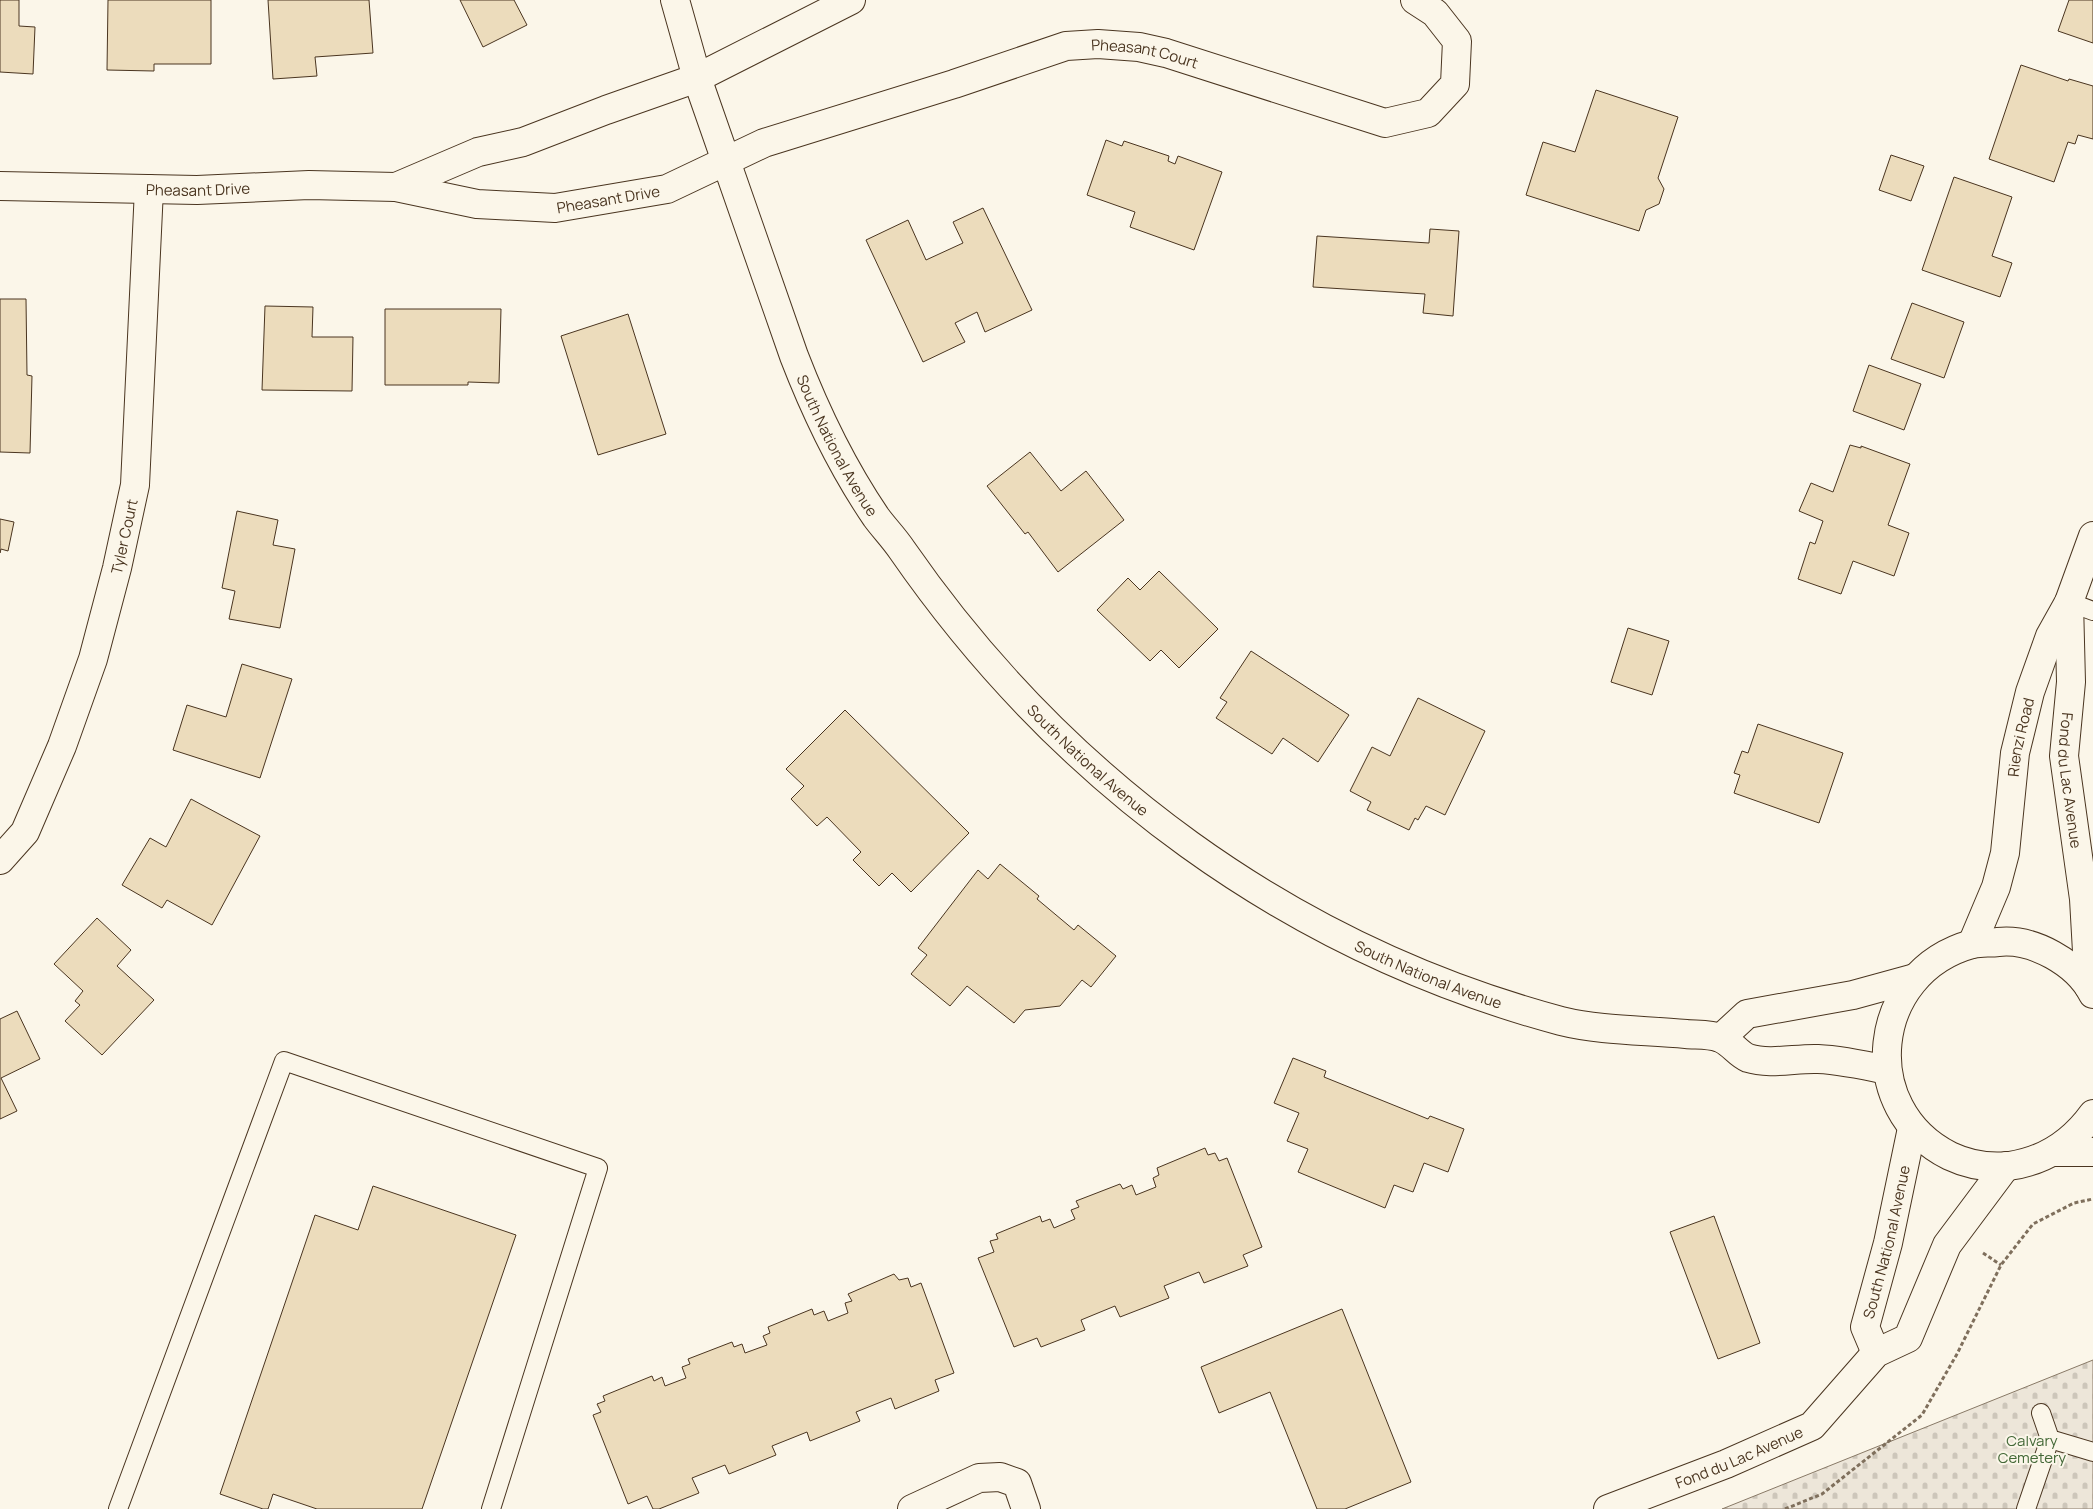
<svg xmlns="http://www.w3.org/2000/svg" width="2093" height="1509" viewBox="0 0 2093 1509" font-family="Manrope,sans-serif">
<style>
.cemetery{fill:url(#cemetery-stones);stroke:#887966}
.building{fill:#ecdcbc;stroke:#4a3520}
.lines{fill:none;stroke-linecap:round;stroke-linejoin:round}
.service-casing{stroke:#4a3520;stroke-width:20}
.minor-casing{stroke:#4a3520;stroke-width:30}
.tertiary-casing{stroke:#4a3520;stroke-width:30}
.secondary-casing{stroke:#4a3520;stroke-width:30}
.path{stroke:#7f6f5c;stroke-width:3;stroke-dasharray:4 2.5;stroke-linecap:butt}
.service{stroke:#fbf6e9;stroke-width:18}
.minor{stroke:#fbf6e9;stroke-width:28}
.tertiary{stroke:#fbf6e9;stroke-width:28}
.secondary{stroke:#fbf6e9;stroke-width:28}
.labels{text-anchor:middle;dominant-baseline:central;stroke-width:4;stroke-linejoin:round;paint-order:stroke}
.street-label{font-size:15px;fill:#4a3520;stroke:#fbf6e9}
.park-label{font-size:15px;fill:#436837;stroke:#fbf6e9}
</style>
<defs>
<pattern id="cemetery-stones" width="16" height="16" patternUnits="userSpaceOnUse" patternTransform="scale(1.25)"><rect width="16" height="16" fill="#ede6d9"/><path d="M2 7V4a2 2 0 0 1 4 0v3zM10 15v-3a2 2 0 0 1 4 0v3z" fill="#cdc6ba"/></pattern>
</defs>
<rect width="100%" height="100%" fill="#fbf6e9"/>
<!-- cemetery -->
<path class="cemetery" d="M 2093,1360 L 2093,1509 L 1722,1509 Z"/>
<!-- building -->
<g class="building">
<path d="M 0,0 L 19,0 L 19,26 L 35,27 L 33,74 L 0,72 Z"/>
<path d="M 108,0 L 211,0 L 211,64 L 154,64 L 154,71 L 107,70 Z"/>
<path d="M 268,0 L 369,0 L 373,53 L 315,57 L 317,76 L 273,79 Z"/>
<path d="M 460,0 L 514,0 L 527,25 L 483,47 Z"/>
<path d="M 2069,0 L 2093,0 L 2093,43 L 2058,31 Z"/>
<path d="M 2021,65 L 2068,81 L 2069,79 L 2093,86 L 2093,139 L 2078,135 L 2075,144 L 2068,142 L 2054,182 L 1989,159 Z"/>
<path d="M 1596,90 L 1678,117 L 1658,178 L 1664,189 L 1659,204 L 1646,210 L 1639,231 L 1526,195 L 1543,142 L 1575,152 Z"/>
<path d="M 1106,140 L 1122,146 L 1124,141 L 1169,156 L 1168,161 L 1175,164 L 1178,156 L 1222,172 L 1194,250 L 1130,227 L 1135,212 L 1087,195 Z"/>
<path d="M 1891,155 L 1924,166 L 1911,201 L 1879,190 Z"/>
<path d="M 1954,177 L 2012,197 L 1992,256 L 2012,263 L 2000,297 L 1922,270 Z"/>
<path d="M 983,208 L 1032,310 L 985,332 L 977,312 L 955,323 L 965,342 L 923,362 L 866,240 L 908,220 L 926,260 L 963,243 L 953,222 Z"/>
<path d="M 1430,229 L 1459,231 L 1453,316 L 1423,313 L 1425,294 L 1313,287 L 1317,236 L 1429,243 Z"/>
<path d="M 0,299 L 26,299 L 27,375 L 32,376 L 30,453 L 0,452 Z"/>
<path d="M 1912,303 L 1964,322 L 1944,378 L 1891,359 Z"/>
<path d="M 265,306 L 313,307 L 312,337 L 353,337 L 352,391 L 262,390 Z"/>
<path d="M 385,309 L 501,309 L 499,383 L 468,382 L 468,385 L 385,385 Z"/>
<path d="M 628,314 L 666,434 L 598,455 L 561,336 Z"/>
<path d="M 1869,365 L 1921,384 L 1904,430 L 1853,411 Z"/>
<path d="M 1850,445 L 1861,448 L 1861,446 L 1910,464 L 1888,525 L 1909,533 L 1894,576 L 1853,561 L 1841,594 L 1798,579 L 1810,542 L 1815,544 L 1823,521 L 1799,511 L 1811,483 L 1833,492 Z"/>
<path d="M 1030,452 L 1061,491 L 1086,471 L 1124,520 L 1058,572 L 1028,532 L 1025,534 L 987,486 Z"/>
<path d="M 237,511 L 278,520 L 273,545 L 295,549 L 280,628 L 229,619 L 235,591 L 222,588 Z"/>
<path d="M 0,519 L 14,522 L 8,551 L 1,549 L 0,553 Z"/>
<path d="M 1159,571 L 1218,629 L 1179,668 L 1161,650 L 1150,661 L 1097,610 L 1128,578 L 1140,590 Z"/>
<path d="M 1628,628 L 1669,641 L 1652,695 L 1611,682 Z"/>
<path d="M 1251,651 L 1349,715 L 1318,762 L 1283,738 L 1272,754 L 1216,718 L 1227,702 L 1220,698 Z"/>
<path d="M 242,664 L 292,679 L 260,778 L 173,750 L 187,705 L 226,717 Z"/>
<path d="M 1418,698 L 1485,731 L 1445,815 L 1426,806 L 1418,820 L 1415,818 L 1409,830 L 1367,810 L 1371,802 L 1350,791 L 1372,747 L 1390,756 Z"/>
<path d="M 845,710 L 969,833 L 911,892 L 892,873 L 879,886 L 853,860 L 861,852 L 827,817 L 817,826 L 791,799 L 804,786 L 786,769 Z"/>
<path d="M 1758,724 L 1843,753 L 1819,823 L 1734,793 L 1740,775 L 1734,773 L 1742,751 L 1748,753 Z"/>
<path d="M 191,799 L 260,836 L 212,925 L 167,900 L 162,908 L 122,885 L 150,838 L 166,847 Z"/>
<path d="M 1000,864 L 1039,896 L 1037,899 L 1074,930 L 1078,925 L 1116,956 L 1091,987 L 1082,980 L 1060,1006 L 1025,1010 L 1014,1023 L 967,986 L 950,1006 L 911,974 L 927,955 L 918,948 L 978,870 L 988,879 Z"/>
<path d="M 97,918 L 131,950 L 117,966 L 154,1000 L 102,1055 L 65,1021 L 80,1005 L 75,1001 L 83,991 L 54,964 Z"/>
<path d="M 17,1011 L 40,1059 L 1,1078 L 17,1111 L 0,1119 L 0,1019 Z"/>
<path d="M 1293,1058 L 1326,1071 L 1324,1077 L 1428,1119 L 1430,1116 L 1464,1129 L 1448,1172 L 1424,1163 L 1413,1192 L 1394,1185 L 1385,1208 L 1298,1172 L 1308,1149 L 1287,1141 L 1299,1113 L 1274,1103 Z"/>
<path d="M 1205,1148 L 1208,1155 L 1215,1153 L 1219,1161 L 1227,1158 L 1262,1247 L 1243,1255 L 1248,1266 L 1204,1283 L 1199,1272 L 1164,1286 L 1169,1298 L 1120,1317 L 1115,1306 L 1081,1320 L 1085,1330 L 1041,1347 L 1037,1338 L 1014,1347 L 978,1258 L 994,1252 L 990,1241 L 998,1239 L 996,1234 L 1040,1216 L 1042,1222 L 1050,1219 L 1054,1228 L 1075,1219 L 1071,1210 L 1079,1207 L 1076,1201 L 1120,1184 L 1123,1189 L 1132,1185 L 1136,1195 L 1156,1187 L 1153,1178 L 1159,1175 L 1157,1168 Z"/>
<path d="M 373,1186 L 516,1235 L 422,1509 L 317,1509 L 273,1494 L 268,1509 L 263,1509 L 220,1494 L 315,1215 L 358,1230 Z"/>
<path d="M 1714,1216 L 1760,1343 L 1718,1359 L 1670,1232 Z"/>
<path d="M 894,1274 L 899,1280 L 908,1278 L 911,1287 L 921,1283 L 954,1373 L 935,1380 L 939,1391 L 895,1409 L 891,1398 L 856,1412 L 860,1421 L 810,1441 L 807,1432 L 772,1446 L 776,1455 L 729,1474 L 725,1465 L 692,1478 L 699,1493 L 659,1509 L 653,1509 L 647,1496 L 628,1504 L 593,1415 L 601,1412 L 597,1404 L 605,1401 L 603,1396 L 652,1376 L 654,1381 L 662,1377 L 665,1386 L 686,1378 L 682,1367 L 690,1364 L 688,1359 L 732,1342 L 734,1347 L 742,1344 L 745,1353 L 767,1345 L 763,1336 L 770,1333 L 768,1327 L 812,1309 L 814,1315 L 824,1311 L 828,1321 L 848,1313 L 845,1303 L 852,1301 L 848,1294 Z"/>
<path d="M 1342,1309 L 1411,1482 L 1345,1509 L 1317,1509 L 1270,1392 L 1219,1413 L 1201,1367 Z"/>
</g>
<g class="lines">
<!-- service casing -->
<g class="service-casing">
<g id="service">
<path d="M 2069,602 L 2093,611"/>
<path d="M 2041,1413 L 2050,1439 L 2093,1452"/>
<path d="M 118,1509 L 284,1061 L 598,1168 L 491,1509"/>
<path d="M 2026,1509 L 2050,1439"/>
</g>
</g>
<!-- minor casing -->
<g class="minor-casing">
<g id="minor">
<path id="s1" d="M 0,186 L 197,190 L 309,185 L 396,187 L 477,204 L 555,208 L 667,189 L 764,143 L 954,84 L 1066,46 L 1098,44 L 1139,47 L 1166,53 L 1385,123 L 1428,113 L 1455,84 L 1457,41 L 1435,13 L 1415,0"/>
<path d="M 396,187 L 478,152 L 523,142 L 606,110 L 697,78 L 851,0"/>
<path id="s2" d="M 0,860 L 25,832 L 62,746 L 93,659 L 117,568 L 135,485 L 149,189"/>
<path d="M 912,1509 L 979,1478 L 1000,1477 L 1017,1483 L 1026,1509"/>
</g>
</g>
<!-- tertiary casing -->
<g class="tertiary-casing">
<g id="tertiary">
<path id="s3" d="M 675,0 L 697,78 L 794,356 C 816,413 842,467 876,517 C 884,528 894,538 902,550 C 1062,781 1289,948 1561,1021 C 1601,1031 1645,1030 1686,1034 C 1696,1035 1710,1034 1720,1038 C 1731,1042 1738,1054 1748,1058 C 1770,1065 1796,1058 1818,1059 C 1841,1060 1864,1065 1887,1070"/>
<path d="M 1721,1038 L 1747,1014 L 1853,995 L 1915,978"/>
</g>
</g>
<!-- secondary casing -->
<g class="secondary-casing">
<g id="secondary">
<path id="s4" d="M 2069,602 L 2071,682 L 2064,756 L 2084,899 L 2089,987"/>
<path id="s5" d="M 1972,944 L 1996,887 L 2005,853 L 2015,753 L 2030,692 L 2050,636 L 2069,602 L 2093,536"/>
<path d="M 2093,994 C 2077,963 2033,938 1998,942 C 1990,943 1980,942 1972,944 C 1870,972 1856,1109 1950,1156 C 1969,1165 1989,1168 2009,1166 C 2045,1161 2072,1143 2093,1114"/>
<path d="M 2055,1152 L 2093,1152"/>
<path id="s6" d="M 1876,1353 L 1865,1327 L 1888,1243 L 1912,1128"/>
<path id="s7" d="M 1608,1509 L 1726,1464 L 1812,1426 L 1876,1353 L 1908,1338 L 1947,1245 L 2006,1166"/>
</g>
</g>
<!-- path -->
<g class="path">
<path d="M 1983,1253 L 2001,1265"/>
<path d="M 1785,1509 L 1822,1494 L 1922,1415 L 1957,1354 L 2001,1265 L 2033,1224 L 2074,1203 L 2093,1199"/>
</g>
<!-- service -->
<use href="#service" class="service"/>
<!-- minor -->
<use href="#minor" class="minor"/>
<!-- tertiary -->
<use href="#tertiary" class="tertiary"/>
<!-- secondary -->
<use href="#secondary" class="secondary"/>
</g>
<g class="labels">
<!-- street labels -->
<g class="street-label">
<text stroke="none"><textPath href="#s1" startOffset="1175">Pheasant Court</textPath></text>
<text stroke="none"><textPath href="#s1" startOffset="198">Pheasant Drive</textPath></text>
<text stroke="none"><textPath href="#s1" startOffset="611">Pheasant Drive</textPath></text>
<text stroke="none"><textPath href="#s3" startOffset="475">South National Avenue</textPath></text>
<text stroke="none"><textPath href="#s2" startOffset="350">Tyler Court</textPath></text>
<text stroke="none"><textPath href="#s5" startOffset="214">Rienzi Road</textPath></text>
<text stroke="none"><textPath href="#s3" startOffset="880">South National Avenue</textPath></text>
<text stroke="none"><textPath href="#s4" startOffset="179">Fond du Lac Avenue</textPath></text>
<text stroke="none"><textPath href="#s3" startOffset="1285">South National Avenue</textPath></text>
<text stroke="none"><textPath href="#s6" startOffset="116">South National Avenue</textPath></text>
<text stroke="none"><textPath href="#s7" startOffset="141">Fond du Lac Avenue</textPath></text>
</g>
<!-- park labels -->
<g class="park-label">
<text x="2032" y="1440">Calvary<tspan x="2032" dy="17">Cemetery</tspan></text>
</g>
</g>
</svg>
